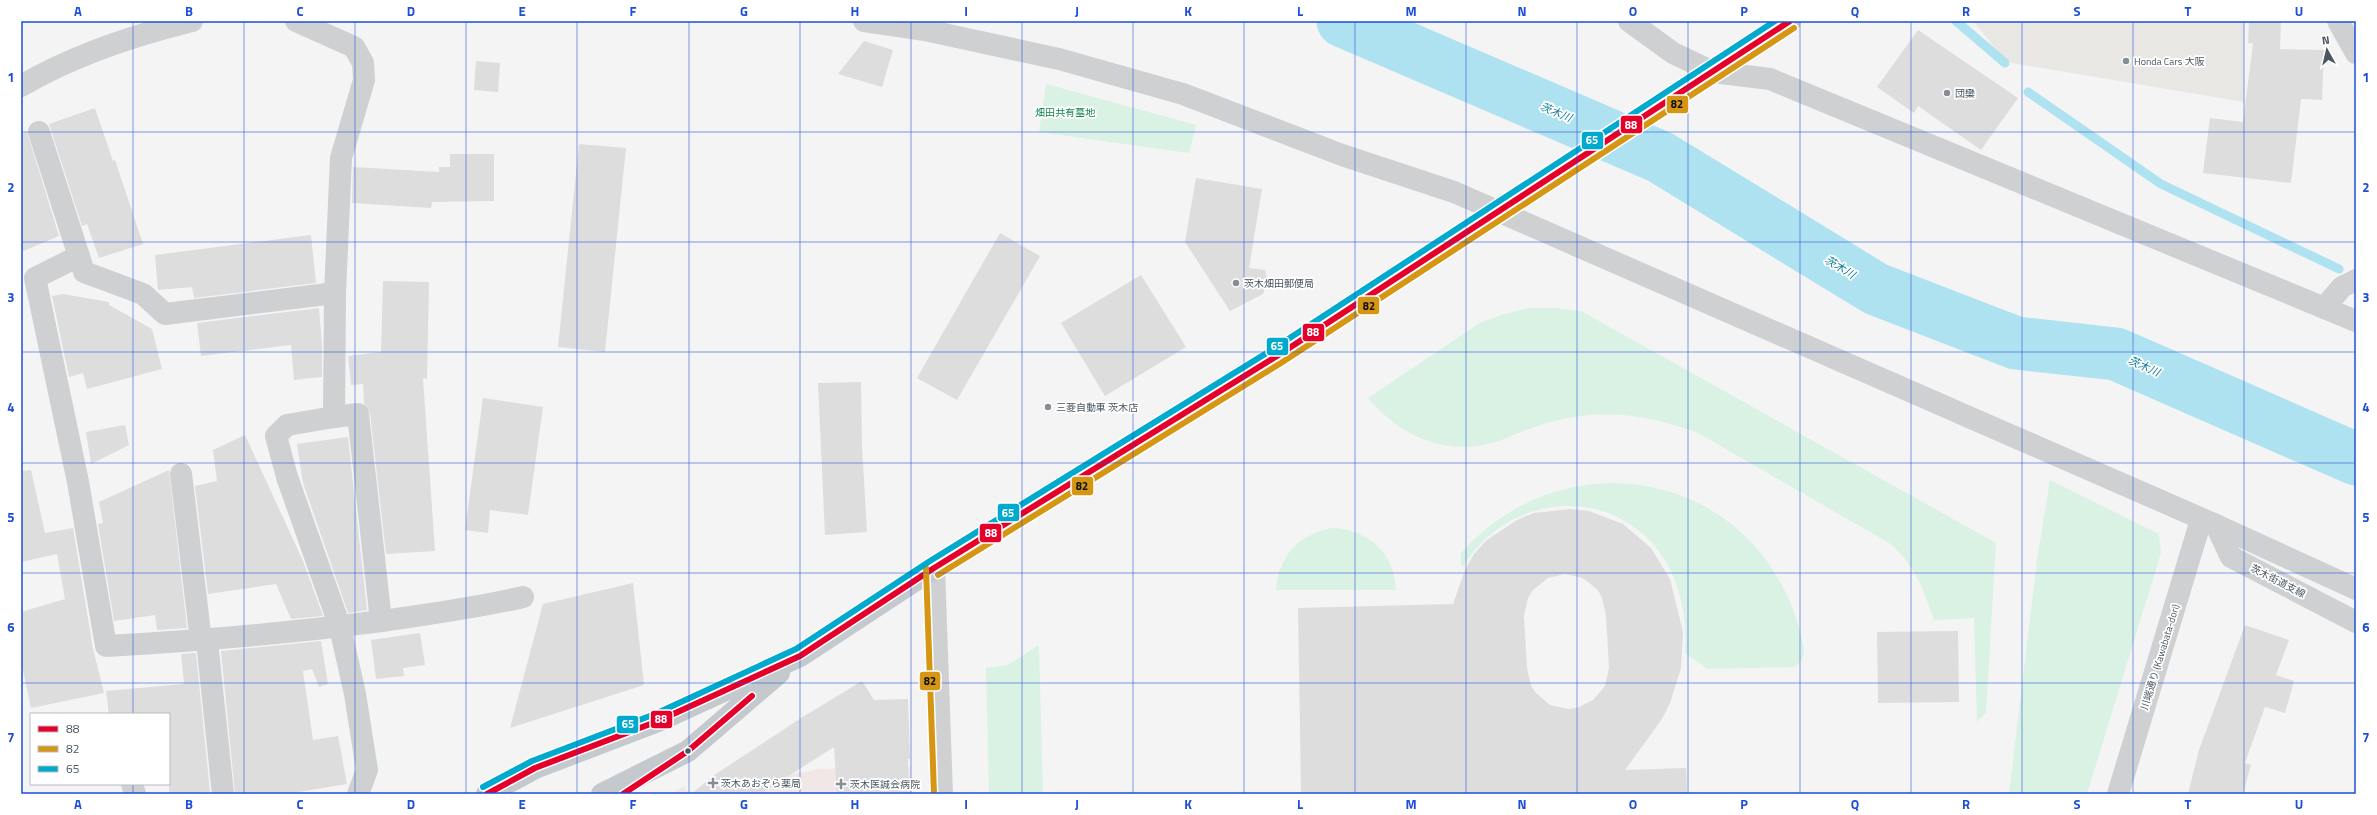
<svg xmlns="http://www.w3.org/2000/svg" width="2377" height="815" viewBox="0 0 2377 815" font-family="'Titillium Web','Noto Sans JP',sans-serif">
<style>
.commercial{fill:#e8e7e3}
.medical{fill:#f1e7e6}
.green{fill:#d9f2e3}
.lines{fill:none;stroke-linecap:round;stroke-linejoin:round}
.stream{stroke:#aee2f0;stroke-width:9}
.river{stroke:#aee2f0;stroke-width:53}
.building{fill:#ddddde;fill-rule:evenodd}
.minor{stroke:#ced0d2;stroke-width:22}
.tertiary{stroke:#ced0d2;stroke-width:22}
.trunk{stroke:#c4c9cd;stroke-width:22}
.bus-1-casing{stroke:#fff;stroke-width:9}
.bus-2-casing{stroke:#fff;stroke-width:9}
.bus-3-casing{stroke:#fff;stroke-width:9}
.bus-1{stroke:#e4002b;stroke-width:6}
.bus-2{stroke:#d49613;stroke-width:6}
.bus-3{stroke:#00a9ce;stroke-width:6}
.grid{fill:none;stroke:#1d4ed8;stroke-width:1;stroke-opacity:0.55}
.poi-dot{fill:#868d94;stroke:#fff;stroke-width:1.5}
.bus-dot{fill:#4a5661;stroke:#fff;stroke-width:1.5}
.labels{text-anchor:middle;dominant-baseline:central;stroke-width:3.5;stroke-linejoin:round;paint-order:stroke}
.poi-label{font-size:10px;fill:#4a5661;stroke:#fff;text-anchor:start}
.park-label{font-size:10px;fill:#17864f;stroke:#fff}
.street-label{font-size:10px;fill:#4a5661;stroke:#fff}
.water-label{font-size:11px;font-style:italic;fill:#0c7c9b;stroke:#fff}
.line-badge{stroke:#fff;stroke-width:1.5}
.badge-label{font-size:11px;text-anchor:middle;font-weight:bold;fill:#fff}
.pale-badge-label{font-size:11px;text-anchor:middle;font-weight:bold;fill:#111}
.neatline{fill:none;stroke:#1d4ed8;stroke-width:1.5}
.grid-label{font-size:13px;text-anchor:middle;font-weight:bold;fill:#1d4ed8}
</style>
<rect width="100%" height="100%" fill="#f4f4f4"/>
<!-- commercial -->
<path class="commercial" d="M 1973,21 L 2244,21 L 2244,102 L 2012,63 L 2004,59 Z"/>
<!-- medical -->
<g class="medical">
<path d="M 911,767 L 912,794 L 753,794 L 788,775 L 819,769 Z"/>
<path d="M 684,786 L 689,794 L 671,794 Z"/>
</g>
<!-- green -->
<g class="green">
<path d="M 1046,84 L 1196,125 L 1189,153 L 1039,132 Z"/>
<path d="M 1529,308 L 1555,308 L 1581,311 L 1996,543 L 1986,713 L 1977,722 L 1974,618 L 1934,620 C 1923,589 1915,564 1889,543 L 1698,433 C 1661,419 1622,411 1582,416 C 1563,418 1544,423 1526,430 C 1515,434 1504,440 1492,443 C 1444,456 1399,435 1368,398 L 1480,323 L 1504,314 Z"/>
<path d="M 2050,480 L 2159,534 L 2161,553 L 2087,794 L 2009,794 L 2037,560 Z"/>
<path d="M 1610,483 C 1710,483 1787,552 1804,650 C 1804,658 1801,663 1794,667 L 1708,669 L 1685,653 C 1688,616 1679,574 1654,545 C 1599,483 1504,498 1463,567 L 1461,564 L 1461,553 C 1501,509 1550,485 1610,483 Z"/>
<path d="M 1331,528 C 1368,529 1394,552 1396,590 L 1276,590 C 1278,557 1298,535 1331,528 Z"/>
<path d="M 1039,645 L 1043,794 L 989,794 L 986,668 L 1008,665 Z"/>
</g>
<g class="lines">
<!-- stream -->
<g class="stream">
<path d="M 1956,21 L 2005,63"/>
<path d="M 2028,92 L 2161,184 L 2339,269"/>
</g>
<!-- river -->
<path class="river" d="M 1343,21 L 1660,157 L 1876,289 L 2016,343 L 2116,354 L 2356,459"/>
</g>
<!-- building -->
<g class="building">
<path d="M 2249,21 L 2281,21 L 2280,49 L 2324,50 L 2322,100 L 2301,99 L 2291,183 L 2203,173 L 2210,118 L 2243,122 L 2253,43 L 2248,43 Z"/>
<path d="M 1918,30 L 2018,98 L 1981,150 L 1918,106 L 1914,113 L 1877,87 Z"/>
<path d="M 864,41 L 893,50 L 882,87 L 838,74 Z"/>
<path d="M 476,61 L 500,63 L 498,92 L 474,90 Z"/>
<path d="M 95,108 L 113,161 L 115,160 L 143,244 L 99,258 L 87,224 L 82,226 L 49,124 Z"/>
<path d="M 27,132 L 59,236 L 21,252 L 21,134 Z"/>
<path d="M 579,144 L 626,148 L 605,352 L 558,347 Z"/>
<path d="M 450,154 L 494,154 L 494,201 L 432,202 L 431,208 L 352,203 L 353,167 L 439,172 L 439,167 L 450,167 Z"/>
<path d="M 1196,178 L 1262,189 L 1249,268 L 1265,270 L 1268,282 L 1263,294 L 1230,311 L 1185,242 Z"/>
<path d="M 1000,233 L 1040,256 L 957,400 L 917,378 Z"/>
<path d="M 311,235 L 316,283 L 194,298 L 192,287 L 158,290 L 155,255 Z"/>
<path d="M 1141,275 L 1186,347 L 1105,396 L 1061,323 Z"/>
<path d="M 383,281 L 429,282 L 427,379 L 423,378 L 435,551 L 386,554 L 370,413 L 364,403 L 363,384 L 351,385 L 348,356 L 381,352 Z"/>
<path d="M 63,294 L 109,302 L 109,305 L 152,329 L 162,369 L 87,389 L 83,373 L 69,377 L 52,296 Z"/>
<path d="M 319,308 L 322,344 L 322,377 L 294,380 L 291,345 L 201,356 L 197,323 Z"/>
<path d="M 861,382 L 862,446 L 867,532 L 825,535 L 818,383 Z"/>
<path d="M 483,398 L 543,407 L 528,515 L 490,510 L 488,533 L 465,530 Z"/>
<path d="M 125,425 L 129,445 L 91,464 L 86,432 Z"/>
<path d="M 245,435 L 303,561 L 323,616 L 291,619 L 276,584 L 208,594 L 195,486 L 217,481 L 213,450 Z"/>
<path d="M 348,437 L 367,610 L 348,613 L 303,483 L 297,444 Z"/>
<path d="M 31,470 L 45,533 L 73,528 L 93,649 L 104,693 L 31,708 L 21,661 L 21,612 L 65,599 L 57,554 L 21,562 L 21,471 Z"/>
<path d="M 169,470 L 187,628 L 157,630 L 155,615 L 114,621 L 98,524 L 103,523 L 99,502 Z"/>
<path d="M 1570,509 L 1589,511 L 1623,524 L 1651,548 L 1670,579 L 1683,632 L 1681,668 L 1670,703 L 1662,719 L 1625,770 L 1686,768 L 1687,794 L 1301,794 L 1298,608 L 1453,604 L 1465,570 L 1474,554 L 1487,540 L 1517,520 L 1534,513 ZM 1565,574 L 1583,578 L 1598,590 L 1602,598 L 1606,615 L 1609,668 L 1605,686 L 1593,700 L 1577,708 L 1568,709 L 1550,705 L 1536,693 L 1531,686 L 1527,668 L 1524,616 L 1528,598 L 1533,590 L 1548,578 Z"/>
<path d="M 633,583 L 644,685 L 510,728 L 543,604 Z"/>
<path d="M 2245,625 L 2289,640 L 2276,675 L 2294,681 L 2285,713 L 2265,707 L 2245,763 L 2251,765 L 2243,794 L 2188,794 L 2199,750 Z"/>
<path d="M 1958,631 L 1959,702 L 1878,703 L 1877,632 Z"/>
<path d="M 420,633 L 425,665 L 403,668 L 404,676 L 376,679 L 371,640 Z"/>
<path d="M 321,641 L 328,684 L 319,687 L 312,669 L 303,671 L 313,740 L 338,736 L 347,784 L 286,794 L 235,794 L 221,651 Z"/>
<path d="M 196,653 L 210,792 L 169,794 L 169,714 L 109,714 L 106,691 L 184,684 L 181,654 Z"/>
<path d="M 862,681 L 874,700 L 908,699 L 910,759 L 908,759 L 909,794 L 837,794 L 834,747 L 760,794 L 691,794 L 716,774 L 801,718 Z"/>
</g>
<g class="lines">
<!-- minor -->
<g class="minor">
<path d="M 296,21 L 354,47 L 363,63 L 364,80 L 341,158 L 335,293 L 334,417 L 287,425 L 276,436 L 287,477 L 340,627 L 355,694 L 367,770 L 358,794"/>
<path d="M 864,21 L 925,30 L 1059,59 L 1183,94 L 1342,155 L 1454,192 L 2216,525 L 2356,589"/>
<path d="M 1629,21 L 1673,53 L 1713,72 L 1770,79 L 2356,321"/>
<path d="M 2338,21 L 2356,53"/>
<path d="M 21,86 C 72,56 135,35 192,21"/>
<path d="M 39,132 L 84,272 L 143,294 L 165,314 L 335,293"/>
<path d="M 79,256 L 35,278 L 78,482 L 106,646 C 199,641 290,633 382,621 C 429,614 476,608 523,597"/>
<path d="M 2324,308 L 2342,287 L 2356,280"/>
<path d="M 334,417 L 358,414 L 381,621"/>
<path d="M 181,474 L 201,641"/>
<path d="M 2216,525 L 2231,557 L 2356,622"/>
<path d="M 207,641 L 223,794"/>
<path d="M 132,784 L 135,794"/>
</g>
<!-- tertiary -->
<g class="tertiary">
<path d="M 934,568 L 942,794"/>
<path d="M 2118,794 L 2201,520"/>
</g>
<!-- trunk -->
<g class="trunk">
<path d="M 487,794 L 535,768 L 658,721 L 800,656 L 934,568 L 1277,356 L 1790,21"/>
<path d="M 602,794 L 688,751 L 779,673"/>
</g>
<!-- bus-1 casing -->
<g class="bus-1-casing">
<g id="bus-1">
<path d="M 487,794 L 535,768 L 658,721 L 800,656 L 934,568 L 1277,356 L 1790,21"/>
<path d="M 623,794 L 688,751 L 752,696"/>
</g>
</g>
<!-- bus-2 casing -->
<g class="bus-2-casing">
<g id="bus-2">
<path d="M 926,568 L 934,794"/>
<path d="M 938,575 L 1281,363 L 1794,28"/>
</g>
</g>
<!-- bus-3 casing -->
<g class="bus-3-casing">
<path id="bus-3" d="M 483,787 L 532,761 L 655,714 L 796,649 L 930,561 L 1273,349 L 1775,21"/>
</g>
<!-- bus-1 -->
<use href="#bus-1" class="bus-1"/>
<!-- bus-2 -->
<use href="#bus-2" class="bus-2"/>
<!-- bus-3 -->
<use href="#bus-3" class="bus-3"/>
</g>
<!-- grid -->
<path class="grid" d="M 133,21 L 133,714M 244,21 L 244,794M 355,21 L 355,794M 466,21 L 466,794M 577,21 L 577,794M 689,21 L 689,794M 800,21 L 800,794M 911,21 L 911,794M 1022,21 L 1022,794M 1133,21 L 1133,794M 1244,21 L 1244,794M 1355,21 L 1355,794M 1466,21 L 1466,794M 1577,21 L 1577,794M 1688,21 L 1688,794M 1800,21 L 1800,794M 1911,21 L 1911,794M 2022,21 L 2022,794M 2133,21 L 2133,794M 2244,21 L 2244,794M 21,132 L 2356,132M 21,242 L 2356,242M 21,352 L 2356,352M 21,463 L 2356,463M 21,573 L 2356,573M 21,683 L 2356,683M 133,784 L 133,794"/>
<!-- markers -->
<g class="poi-dot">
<circle cx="2126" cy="61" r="4"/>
<circle cx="1947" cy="93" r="4"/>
<circle cx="1236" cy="283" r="4"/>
<circle cx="1048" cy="407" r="4"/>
<path d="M711 777h4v4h4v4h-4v4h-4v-4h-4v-4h4z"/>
<path d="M839 778h4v4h4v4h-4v4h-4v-4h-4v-4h4z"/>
</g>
<circle class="bus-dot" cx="688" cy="751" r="3.5"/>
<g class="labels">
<!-- poi labels -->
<g class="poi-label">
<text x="2134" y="61">Honda Cars 大阪</text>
<text x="1955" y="93">団欒</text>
<text x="1244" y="283">茨木畑田郵便局</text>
<text x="1056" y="407">三菱自動車 茨木店</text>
<text x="721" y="783">茨木あおぞら薬局</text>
<text x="850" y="784">茨木医誠会病院</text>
</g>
<!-- park labels -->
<g class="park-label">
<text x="1065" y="112">畑田共有墓地</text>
</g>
<!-- street labels -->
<g class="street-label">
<text transform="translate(2278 581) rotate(27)">茨木街道支線</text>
<text transform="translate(2160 657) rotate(-73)">川端通り (Kawabata-dori)</text>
</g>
<!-- water labels -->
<g class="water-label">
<text transform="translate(1556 112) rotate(23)">茨木川</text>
<text transform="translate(1840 267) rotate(31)">茨木川</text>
<text transform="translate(2144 366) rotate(24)">茨木川</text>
</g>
</g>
<g class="line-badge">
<rect x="1666" y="95" width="23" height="19" rx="4" fill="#d49613"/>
<rect x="1620" y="115" width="23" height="19" rx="4" fill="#e4002b"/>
<rect x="1581" y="131" width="23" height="19" rx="4" fill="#00a9ce"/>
<rect x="1357" y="296" width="23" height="19" rx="4" fill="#d49613"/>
<rect x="1302" y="323" width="23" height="19" rx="4" fill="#e4002b"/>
<rect x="1266" y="337" width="23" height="19" rx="4" fill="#00a9ce"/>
<rect x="1071" y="476" width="23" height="20" rx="4" fill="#d49613"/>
<rect x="997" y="503" width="23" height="19" rx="4" fill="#00a9ce"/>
<rect x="979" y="523" width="23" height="20" rx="4" fill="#e4002b"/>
<rect x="919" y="671" width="22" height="20" rx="4" fill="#d49613"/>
<rect x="650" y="710" width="23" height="19" rx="4" fill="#e4002b"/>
<rect x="616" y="715" width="23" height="19" rx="4" fill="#00a9ce"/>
</g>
<g class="badge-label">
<text x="1631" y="129">88</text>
<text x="1592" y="144">65</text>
<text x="1313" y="336">88</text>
<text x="1277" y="350">65</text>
<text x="1008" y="517">65</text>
<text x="991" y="537">88</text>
<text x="661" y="723">88</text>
<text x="628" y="728">65</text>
</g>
<g class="pale-badge-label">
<text x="1677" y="108">82</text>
<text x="1369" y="310">82</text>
<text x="1082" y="490">82</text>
<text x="930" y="685">82</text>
</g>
<!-- border -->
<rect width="2377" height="815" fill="none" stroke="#ffffff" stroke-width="44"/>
<!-- legend -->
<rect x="30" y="713" width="140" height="72" fill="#ffffff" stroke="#b7bbc0"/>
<rect x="38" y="726" width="20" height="6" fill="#e4002b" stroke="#b7bbc0"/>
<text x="66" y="733" font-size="12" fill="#4a5661">88</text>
<rect x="38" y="746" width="20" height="6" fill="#d49613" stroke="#b7bbc0"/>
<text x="66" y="753" font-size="12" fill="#4a5661">82</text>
<rect x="38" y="766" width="20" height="6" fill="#00a9ce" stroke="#b7bbc0"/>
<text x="66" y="773" font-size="12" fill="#4a5661">65</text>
<!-- north arrow -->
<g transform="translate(2327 50) rotate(352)" stroke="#ffffff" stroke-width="3" paint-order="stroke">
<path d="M0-3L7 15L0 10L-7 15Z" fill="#4a5661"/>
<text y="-6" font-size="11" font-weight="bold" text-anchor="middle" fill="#4a5661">N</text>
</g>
<rect x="22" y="22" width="2333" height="771" class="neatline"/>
<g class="grid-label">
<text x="78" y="16">A</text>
<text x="189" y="16">B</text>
<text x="300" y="16">C</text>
<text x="411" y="16">D</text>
<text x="522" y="16">E</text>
<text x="633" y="16">F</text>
<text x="744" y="16">G</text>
<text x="855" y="16">H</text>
<text x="966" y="16">I</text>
<text x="1077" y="16">J</text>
<text x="1188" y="16">K</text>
<text x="1300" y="16">L</text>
<text x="1411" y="16">M</text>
<text x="1522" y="16">N</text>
<text x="1633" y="16">O</text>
<text x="1744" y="16">P</text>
<text x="1855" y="16">Q</text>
<text x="1966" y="16">R</text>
<text x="2077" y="16">S</text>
<text x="2188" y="16">T</text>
<text x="2299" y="16">U</text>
<text x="11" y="82">1</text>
<text x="2366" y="82">1</text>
<text x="11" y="192">2</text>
<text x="2366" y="192">2</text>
<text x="11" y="302">3</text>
<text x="2366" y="302">3</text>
<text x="11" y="412">4</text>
<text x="2366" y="412">4</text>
<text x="11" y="522">5</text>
<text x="2366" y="522">5</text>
<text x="11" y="632">6</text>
<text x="2366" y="632">6</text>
<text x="11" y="742">7</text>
<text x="2366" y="742">7</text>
<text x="78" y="809">A</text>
<text x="189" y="809">B</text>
<text x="300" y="809">C</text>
<text x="411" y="809">D</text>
<text x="522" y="809">E</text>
<text x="633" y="809">F</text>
<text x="744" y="809">G</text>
<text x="855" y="809">H</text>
<text x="966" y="809">I</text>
<text x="1077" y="809">J</text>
<text x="1188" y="809">K</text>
<text x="1300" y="809">L</text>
<text x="1411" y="809">M</text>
<text x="1522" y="809">N</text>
<text x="1633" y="809">O</text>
<text x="1744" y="809">P</text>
<text x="1855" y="809">Q</text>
<text x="1966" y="809">R</text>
<text x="2077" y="809">S</text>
<text x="2188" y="809">T</text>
<text x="2299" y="809">U</text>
</g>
</svg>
